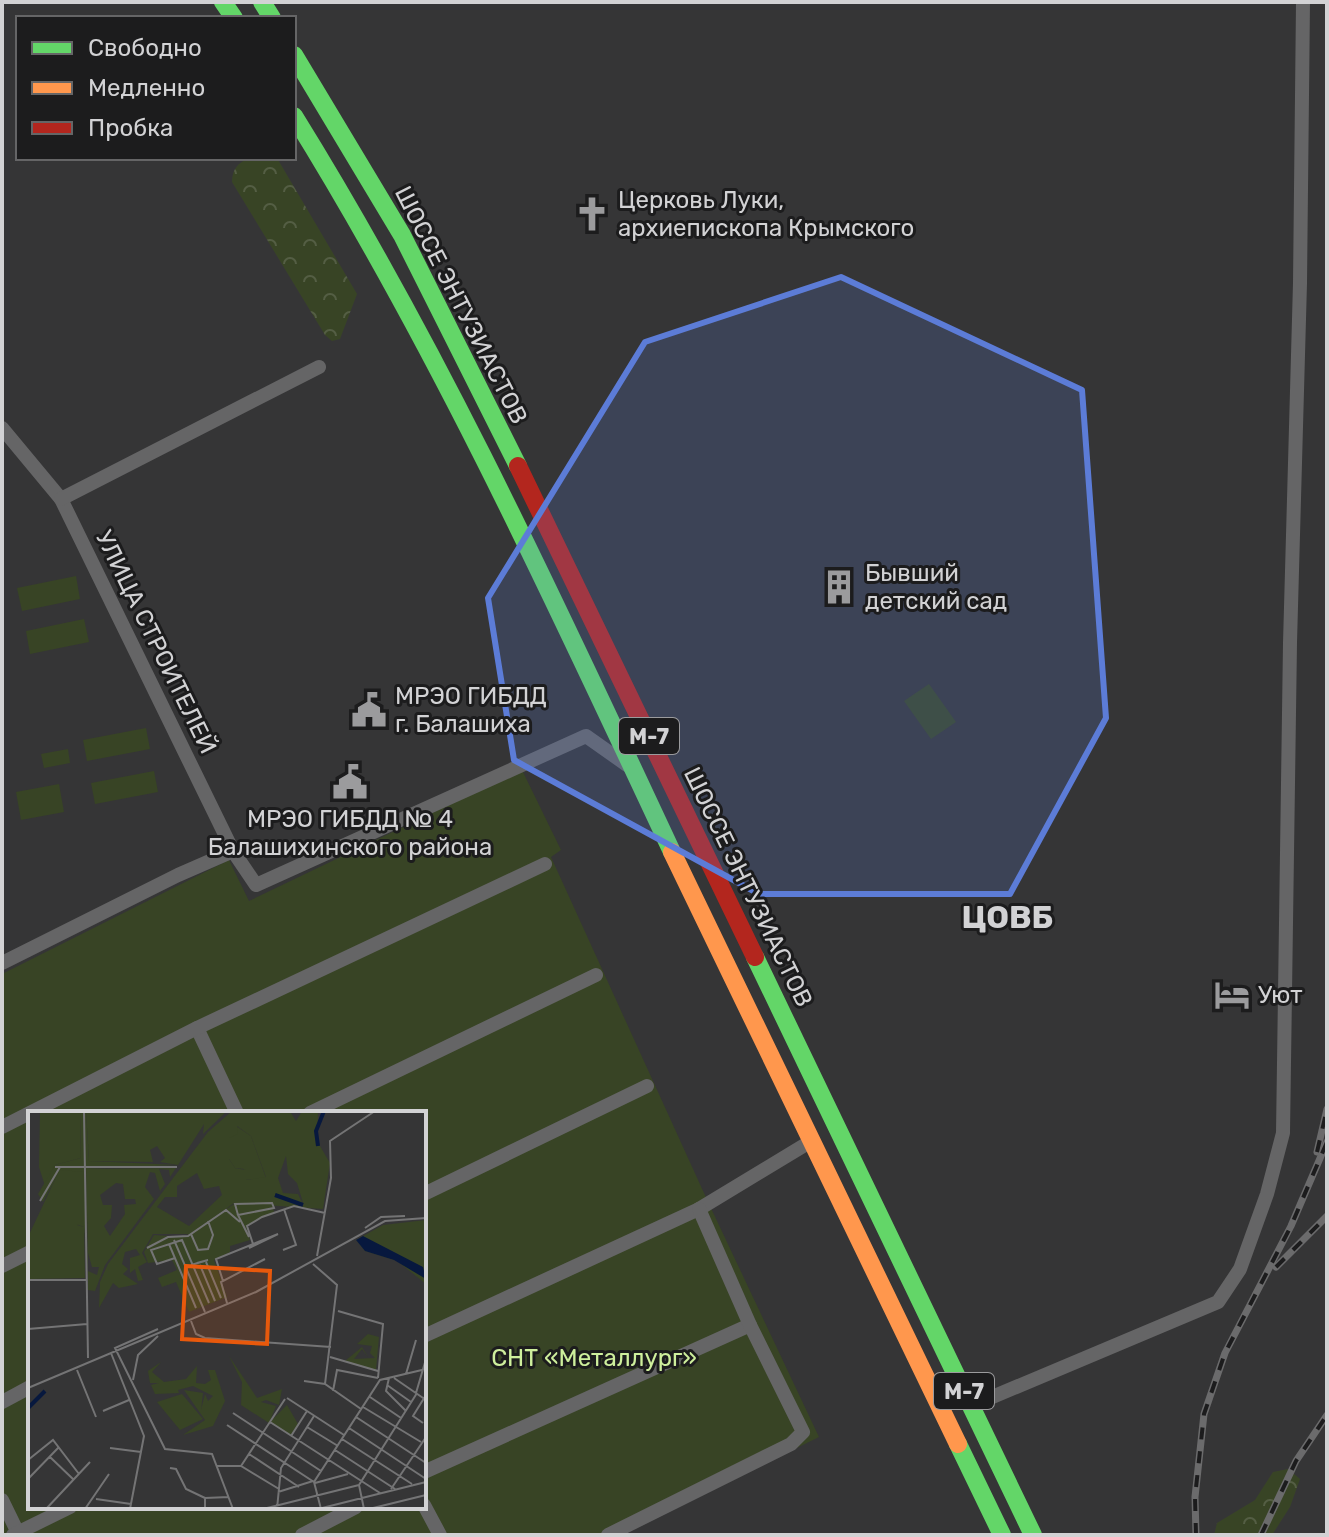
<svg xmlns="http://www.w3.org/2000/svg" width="1329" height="1537" viewBox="0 0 1329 1537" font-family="Rubik,sans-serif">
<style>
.forest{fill:url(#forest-crowns)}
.green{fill:#384425;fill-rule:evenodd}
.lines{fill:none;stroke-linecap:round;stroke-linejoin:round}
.street{stroke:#656566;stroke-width:14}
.fast{stroke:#63d668;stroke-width:18}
.slow{stroke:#ff974d;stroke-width:18}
.jam{stroke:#b3261e;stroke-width:18}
.rail-casing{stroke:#6b6b6c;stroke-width:7}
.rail{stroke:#1c1c1d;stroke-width:4;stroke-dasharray:12;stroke-linecap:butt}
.marked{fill:#5c7cd7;fill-opacity:0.2;stroke:#5c7cd7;stroke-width:6;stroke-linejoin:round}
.labels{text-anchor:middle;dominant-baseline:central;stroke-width:6;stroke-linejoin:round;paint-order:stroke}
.shield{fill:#1c1c1d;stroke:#9b9b9d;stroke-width:2}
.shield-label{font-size:22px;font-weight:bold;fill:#d2d2d4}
.poi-label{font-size:24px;fill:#d2d2d4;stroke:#1c1c1d;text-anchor:start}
.street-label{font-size:24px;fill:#d2d2d4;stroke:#1c1c1d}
.park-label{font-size:24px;fill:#ceef9c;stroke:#1c1c1d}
.district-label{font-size:32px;font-weight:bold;fill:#d2d2d4;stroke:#1c1c1d}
.inset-river{fill:none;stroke:#07183e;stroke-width:4}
.inset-road{fill:none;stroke:#747475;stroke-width:2}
.view{fill:#e8590c;fill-opacity:0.15;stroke:#e8590c;stroke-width:4}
.inset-edge{fill:none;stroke:#d2d2d4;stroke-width:4}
</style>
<defs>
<pattern id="forest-crowns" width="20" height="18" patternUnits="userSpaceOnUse" patternTransform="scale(2)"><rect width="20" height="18" fill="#384425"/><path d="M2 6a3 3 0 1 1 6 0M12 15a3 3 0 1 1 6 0" fill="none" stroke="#545e44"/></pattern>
</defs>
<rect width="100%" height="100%" fill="#353536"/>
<!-- forest -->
<g class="forest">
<path d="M 249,158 L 277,158 L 357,294 L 340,339 L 332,341 L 325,335 L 232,182 C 232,169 238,163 249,158 Z"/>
<path d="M 1288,1469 L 1300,1479 L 1290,1507 L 1272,1535 L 1214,1535 L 1217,1523 L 1255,1500 L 1273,1472 Z"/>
</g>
<!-- green -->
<g class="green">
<path d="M 76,576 L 80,599 L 22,611 L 17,588 Z"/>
<path d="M 84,619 L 89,642 L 30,654 L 26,631 Z"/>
<path d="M 929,684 L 956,722 L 931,739 L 904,701 Z"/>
<path d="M 146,728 L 150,749 L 87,761 L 83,740 Z"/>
<path d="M 68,749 L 70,763 L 44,768 L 41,754 Z"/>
<path d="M 522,770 L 561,850 L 551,857 L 709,1204 L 819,1437 L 621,1535 L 2,1535 L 2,974 L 229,860 L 249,901 ZM 30,1113 L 424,1113 L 424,1507 L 30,1507 Z"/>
<path d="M 154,771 L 158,792 L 95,804 L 91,783 Z"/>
<path d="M 59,784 L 64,812 L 21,820 L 16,792 Z"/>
</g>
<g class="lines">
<!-- street -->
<g class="street">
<path d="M 2,428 L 61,499 L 233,851 L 256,885 L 586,736 L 627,765"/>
<path d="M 61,499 L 319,367"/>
<path d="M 2,963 L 178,875 L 233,851"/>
<path d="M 197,1028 L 237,1113"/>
<path d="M 310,1113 L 596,975"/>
<path d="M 2,1127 L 197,1028 L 545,864"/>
<path d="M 424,1194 L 647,1086"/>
<path d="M 2,1266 L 30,1252"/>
<path d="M 424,1336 L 699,1209 L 813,1140"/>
<path d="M 2,1402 L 30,1387"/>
<path d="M 971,1406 L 1218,1302 L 1240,1269 L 1267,1194 L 1283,1133 L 1290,643 L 1300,283 L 1303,2"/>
<path d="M 424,1472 L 750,1325"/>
<path d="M 2,1500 L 19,1535"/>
<path d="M 424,1505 L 440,1535"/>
<path d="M 13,1535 L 70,1507"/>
<path d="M 302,1535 L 356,1507"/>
<path d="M 608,1535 L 791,1444 L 803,1432 L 750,1325 L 699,1209"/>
</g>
<!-- fast -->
<g class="fast">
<path d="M 223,2 L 234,18"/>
<path d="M 262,2 L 272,18"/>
<path d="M 294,55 L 402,235 L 518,466"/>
<path d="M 294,116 C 440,351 555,602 672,852"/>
<path d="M 755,957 L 1033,1535"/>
<path d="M 958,1444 L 1002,1535"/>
</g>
<!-- slow -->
<path class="slow" d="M 672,852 L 958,1444"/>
<!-- jam -->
<path class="jam" d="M 518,466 L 755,957"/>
<!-- rail casing -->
<g class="rail-casing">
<g id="rail">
<path d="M 1317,1152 L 1327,1109"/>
<path d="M 1276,1267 L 1327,1216"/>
<path d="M 1196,1535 L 1195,1497 L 1204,1414 L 1225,1353 L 1291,1226 L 1327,1142"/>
<path d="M 1261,1535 L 1296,1461 L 1327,1415"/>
</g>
</g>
<!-- rail -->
<use href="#rail" class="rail"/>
</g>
<!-- marked area -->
<path class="marked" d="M 841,277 L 1082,390 L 1106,718 L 1010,894 L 759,894 L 514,760 L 488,598 L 645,342 Z"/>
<!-- icons -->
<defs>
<g id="church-bare" transform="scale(2.76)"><path d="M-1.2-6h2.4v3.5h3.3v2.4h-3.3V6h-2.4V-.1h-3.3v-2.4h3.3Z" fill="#9b9b9d" stroke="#1c1c1d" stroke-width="2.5" paint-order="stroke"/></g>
<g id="building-bare" transform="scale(2.76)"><path d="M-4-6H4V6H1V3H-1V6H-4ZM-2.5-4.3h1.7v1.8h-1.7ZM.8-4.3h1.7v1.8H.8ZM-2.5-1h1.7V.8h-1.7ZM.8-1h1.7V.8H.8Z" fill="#9b9b9d" stroke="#1c1c1d" stroke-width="2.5" paint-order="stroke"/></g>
<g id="civic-bare" transform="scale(2.76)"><path d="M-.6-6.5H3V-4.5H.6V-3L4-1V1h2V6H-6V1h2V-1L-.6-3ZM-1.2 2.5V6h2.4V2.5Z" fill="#9b9b9d" stroke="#1c1c1d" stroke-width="2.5" paint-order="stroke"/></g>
<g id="hotel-bare" transform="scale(2.76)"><path d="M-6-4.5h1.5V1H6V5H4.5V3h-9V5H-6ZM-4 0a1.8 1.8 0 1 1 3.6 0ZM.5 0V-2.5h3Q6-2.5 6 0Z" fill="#9b9b9d" stroke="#1c1c1d" stroke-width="2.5" paint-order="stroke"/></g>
</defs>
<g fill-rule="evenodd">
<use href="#church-bare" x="592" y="214"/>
<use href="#building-bare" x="839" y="587"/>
<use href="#civic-bare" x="369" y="710"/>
<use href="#civic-bare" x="350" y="782"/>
<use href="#hotel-bare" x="1232" y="995"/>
</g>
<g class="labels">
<!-- shield labels -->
<g class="shield">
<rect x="619" y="718" width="60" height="36" rx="6"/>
<rect x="934" y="1373" width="60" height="36" rx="6"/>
</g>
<g class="shield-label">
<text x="649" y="736">М-7</text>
<text x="964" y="1391">М-7</text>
</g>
<!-- poi labels -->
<g class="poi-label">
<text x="618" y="200">Церковь Луки,<tspan x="618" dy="28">архиепископа Крымского</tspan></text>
<text x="865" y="573">Бывший<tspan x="865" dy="28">детский сад</tspan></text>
<text x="395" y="696">МРЭО ГИБДД<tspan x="395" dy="28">г. Балашиха</tspan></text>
<text x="350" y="819" text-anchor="middle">МРЭО ГИБДД № 4<tspan x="350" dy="28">Балашихинского района</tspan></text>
<text x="1258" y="995">Уют</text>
</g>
<!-- street labels -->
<g class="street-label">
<text transform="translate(461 305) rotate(63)">ШОССЕ ЭНТУЗИАСТОВ</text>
<text transform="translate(156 642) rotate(64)">УЛИЦА СТРОИТЕЛЕЙ</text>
<text transform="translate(748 887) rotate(64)">ШОССЕ ЭНТУЗИАСТОВ</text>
</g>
<!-- park labels -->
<g class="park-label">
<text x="594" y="1358">СНТ «Металлург»</text>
</g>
<!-- district labels -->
<g class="district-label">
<text x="1007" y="917">ЦОВБ</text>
</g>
</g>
<!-- overview -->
<g transform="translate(28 1111)">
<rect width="398" height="398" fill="#353536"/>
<path d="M 208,15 L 223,25 L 238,67 L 217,69 L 216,58 L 207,57 L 201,48 L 201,27 ZM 340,223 L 351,226 L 348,259 L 317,250 L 334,236 L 340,246 L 334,238 L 326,248 L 347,247 L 342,242 L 344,235 L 329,233 Z" fill="#384425"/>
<path d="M 12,0 L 52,0 L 53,47 L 27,54 L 17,75 L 11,56 ZM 58,0 L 199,0 L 175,23 L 176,13 L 150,54 L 132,51 L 137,47 L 129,35 L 122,39 L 125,51 L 61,50 ZM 204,0 L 268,0 L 263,2 L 268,10 L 273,2 L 290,2 L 289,30 L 302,52 L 295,98 L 206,92 L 163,123 L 125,123 L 114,142 L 119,151 L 110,156 L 115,169 L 110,170 L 107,158 L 102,162 L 102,147 L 112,144 L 108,138 L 97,141 L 94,153 L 100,158 L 95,163 L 110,173 L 91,177 L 85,172 L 71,197 L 72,171 L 80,153 L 180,21 ZM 209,15 L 223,25 L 238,66 L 218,69 L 218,59 L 207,57 L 201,48 L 201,27 L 210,23 ZM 258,45 L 260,63 L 269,72 L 276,95 L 270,83 L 255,82 L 250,67 ZM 169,62 L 176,78 L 191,75 L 194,84 L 161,115 L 129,96 L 137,86 L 149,86 L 149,75 ZM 148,57 L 142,66 L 141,59 L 131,58 L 137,73 L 132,80 L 127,62 L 122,61 L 117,76 L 126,88 L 77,154 L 67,180 L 60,179 L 60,160 L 69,164 L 71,156 L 64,156 L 60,142 L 58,58 ZM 88,72 L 95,73 L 97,88 L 107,88 L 108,93 L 96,94 L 97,103 L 82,125 L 76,115 L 83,107 L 84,94 L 75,94 L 72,84 ZM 32,58 L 56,60 L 56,110 L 49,114 L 56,116 L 57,167 L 0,168 L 0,126 ZM 201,245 L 229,287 L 254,278 L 251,294 L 238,289 L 233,291 L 248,295 L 241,312 L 213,294 L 214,271 ZM 133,251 L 124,261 L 136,271 L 158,268 L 169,255 L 168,272 L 177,273 L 183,269 L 180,259 L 187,259 L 197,290 L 185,315 L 155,324 L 177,309 L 156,279 L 175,282 L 173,299 L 177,283 L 180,290 L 185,285 L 165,275 L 150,279 L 151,282 L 127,283 L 123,274 L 131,272 L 122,272 L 120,260 ZM 154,283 L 175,308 L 152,319 L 129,291 Z" fill="#384425" fill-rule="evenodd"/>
<path d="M 52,0 L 58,0 L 61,50 L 150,54 L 58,58 L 60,160 L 56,116 L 48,113 L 56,109 L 56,61 L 32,59 L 15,91 L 10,83 L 27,54 L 53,47 ZM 244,92 L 246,101 L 218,115 L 222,129 L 202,135 L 202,141 L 186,149 L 199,186 L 161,201 L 148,171 L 134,176 L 130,167 L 149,159 L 144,149 L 120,152 L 116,141 L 126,124 L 156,126 L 206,93 ZM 398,109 L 398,173 L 369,150 L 337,140 L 328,129 L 355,114 ZM 259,294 L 270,313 L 263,324 L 242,311 Z" fill="#384425"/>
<path d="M 335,125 L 395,156 L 398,168 L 366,149 L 337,140 L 328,129 Z" fill="#07183e"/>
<path class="inset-river" d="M 290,35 L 288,20 L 296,0M 247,84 L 275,94M 0,297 L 17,280"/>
<path class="inset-road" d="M 56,0 L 60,247M 27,56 L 149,56M 12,90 L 32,56M 210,104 L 207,93 L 244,92 L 246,97 L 210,104 L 221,126M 337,117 L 353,106 L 377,105M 163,123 L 170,139 L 180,138 L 185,124 L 180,110M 146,129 L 177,201M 141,133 L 168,197M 225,133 L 219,115 L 234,106 L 266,95 L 297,102M 119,137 L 140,126 L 160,125 L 198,99 L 212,111M 255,139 L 268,134 L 256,98M 289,145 L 303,67 L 302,30 L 347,0M 147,147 L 129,153 L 123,139 L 154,129 L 181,192M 178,151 L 193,187M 285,153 L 309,174 L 297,273M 163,154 L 180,149 L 169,152M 172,154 L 187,190M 0,169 L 58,169M 195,170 L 188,148 L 250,123 L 221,137M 199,192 L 193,171 L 237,148M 310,200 L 355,213 L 350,267M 163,210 L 168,223 L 177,227 L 303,236M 0,218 L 59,213M 130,218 L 87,237 L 137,338 L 184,343 L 205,398M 83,242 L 116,325 L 102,398M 302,246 L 350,260M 49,259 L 68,306M 378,263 L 388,229M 361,267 L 358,280 L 378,300M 366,267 L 398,289M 105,269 L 110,244 L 130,225M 276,270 L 297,273 L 333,298M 359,274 L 383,291M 0,277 L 228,181 L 357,110 L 398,107M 305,280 L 309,259 L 350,267M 388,282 L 398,248M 342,286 L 373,307M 259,287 L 316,324M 335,296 L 393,331M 75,300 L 101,289M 205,302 L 293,360M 328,306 L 398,352M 242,311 L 352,382M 395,312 L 385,305 L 398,284M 199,314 L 286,371M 279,316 L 310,335M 321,317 L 398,368M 263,325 L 279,300M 314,328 L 384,373M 82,337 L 113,341M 307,339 L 367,378M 221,343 L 271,376M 22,346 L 46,369M 0,349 L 25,329 L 51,363M 189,355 L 213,355 L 251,378M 213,355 L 257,288M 142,357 L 148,358 L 158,378 L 177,387 L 177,398M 0,368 L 31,336M 287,372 L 320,363M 363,378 L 398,326M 250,381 L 285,370M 177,387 L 201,386M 68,388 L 103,393M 239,397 L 331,374M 18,398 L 62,351M 57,398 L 81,363M 249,398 L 253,357 L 286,305M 290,398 L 398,371M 293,398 L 286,371 L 352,269 L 398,258M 336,398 L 331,374 L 389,282M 341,398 L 398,384"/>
<path class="view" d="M 158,155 L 242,160 L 239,233 L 154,228 Z"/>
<rect width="398" height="398" class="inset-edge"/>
</g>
<!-- border -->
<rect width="1329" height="1537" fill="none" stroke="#d2d2d4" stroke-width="8"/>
<!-- legend -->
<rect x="16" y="16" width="280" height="144" fill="#1c1c1d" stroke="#656566" stroke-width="2"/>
<rect x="32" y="42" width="40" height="12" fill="#63d668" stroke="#656566" stroke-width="2"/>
<text x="88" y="56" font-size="24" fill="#d2d2d4">Свободно</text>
<rect x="32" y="82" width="40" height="12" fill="#ff974d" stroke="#656566" stroke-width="2"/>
<text x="88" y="96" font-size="24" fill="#d2d2d4">Медленно</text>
<rect x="32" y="122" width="40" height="12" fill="#b3261e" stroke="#656566" stroke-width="2"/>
<text x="88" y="136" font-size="24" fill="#d2d2d4">Пробка</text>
</svg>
